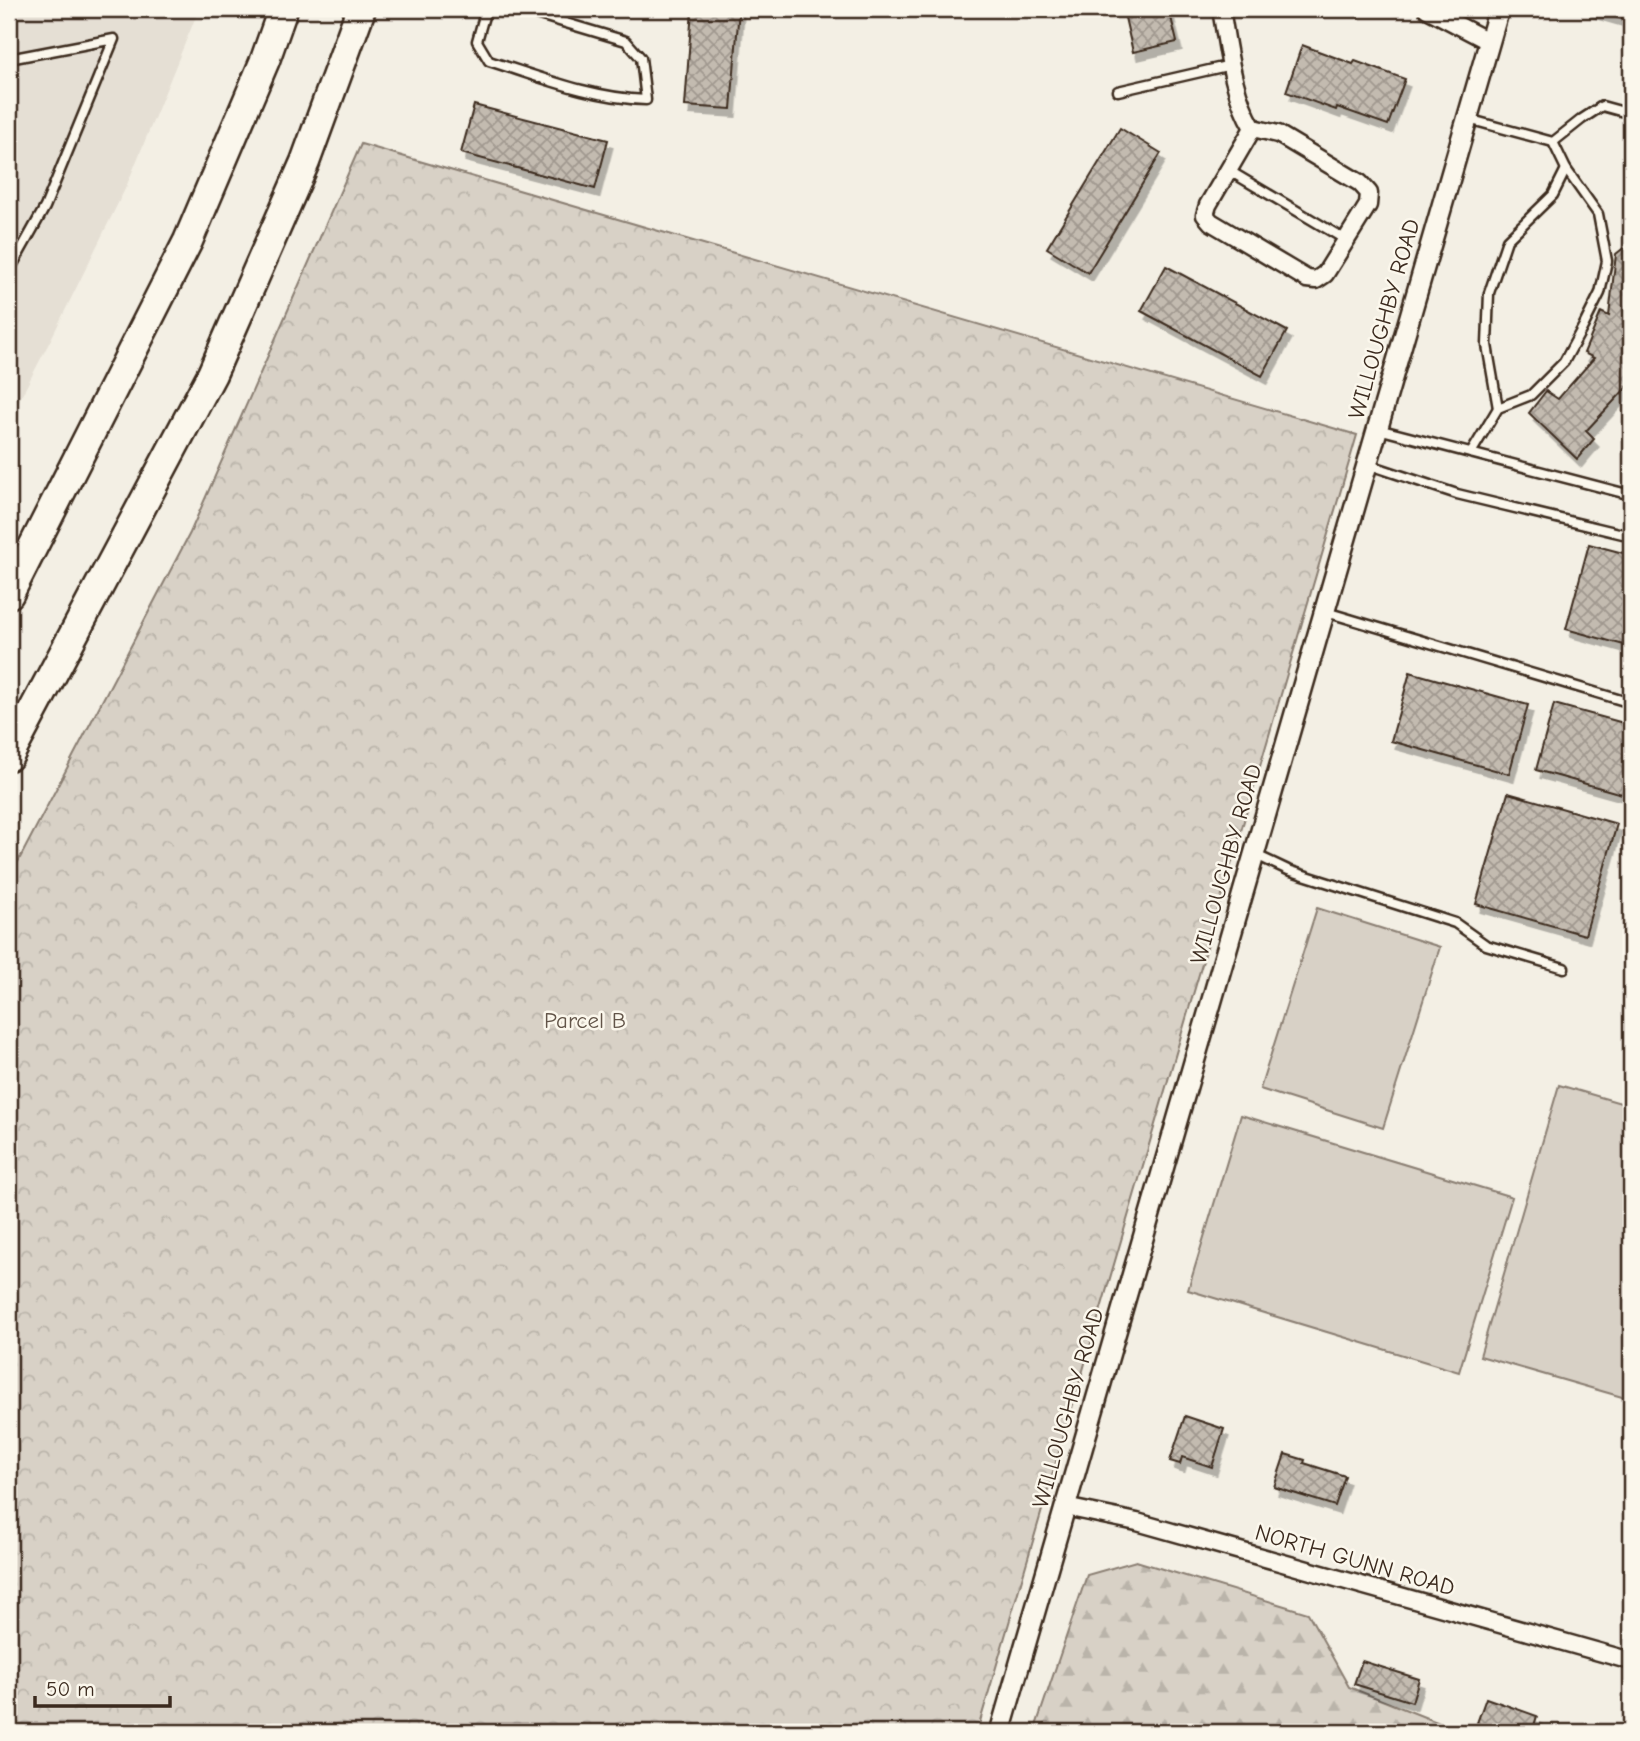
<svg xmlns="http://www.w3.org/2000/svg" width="1640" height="1741" viewBox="0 0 1640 1741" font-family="'Comic Neue',sans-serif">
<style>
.built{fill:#e5dfd4}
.forest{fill:url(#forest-firs);stroke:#8a7e72;stroke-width:2}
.park{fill:url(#park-crowns);stroke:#8a7e72;stroke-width:2}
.pitch{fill:#d8d1c6;stroke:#8a7e72;stroke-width:2}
.building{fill:url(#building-cross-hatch);stroke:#3b2a1e;stroke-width:2;filter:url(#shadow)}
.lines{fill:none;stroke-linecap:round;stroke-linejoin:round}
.service-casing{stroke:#3b2a1e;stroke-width:13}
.minor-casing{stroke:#3b2a1e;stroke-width:21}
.tertiary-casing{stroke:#3b2a1e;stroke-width:24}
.motorway-casing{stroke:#3b2a1e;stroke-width:33}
.service{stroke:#fbf7ec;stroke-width:8}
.minor{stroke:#fbf7ec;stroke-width:16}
.tertiary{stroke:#fbf7ec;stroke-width:19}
.motorway{stroke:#fbf7ec;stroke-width:28}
.labels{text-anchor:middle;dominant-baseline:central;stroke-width:5;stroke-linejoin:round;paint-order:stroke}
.street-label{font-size:23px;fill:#3b2a1e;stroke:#fbf7ec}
.park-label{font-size:23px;fill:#625448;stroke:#fbf7ec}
</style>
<defs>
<pattern id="forest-firs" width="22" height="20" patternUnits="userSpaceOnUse" patternTransform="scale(1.75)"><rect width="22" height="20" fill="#d8d1c6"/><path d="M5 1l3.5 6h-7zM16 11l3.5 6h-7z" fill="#bab4aa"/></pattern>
<pattern id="park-crowns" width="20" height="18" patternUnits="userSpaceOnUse" patternTransform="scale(1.75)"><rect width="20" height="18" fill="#d8d1c6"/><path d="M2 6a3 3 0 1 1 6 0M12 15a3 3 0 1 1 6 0" fill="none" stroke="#bab4aa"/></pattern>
<pattern id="building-cross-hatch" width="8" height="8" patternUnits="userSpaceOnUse" patternTransform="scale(1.75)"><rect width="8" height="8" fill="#c3bbb0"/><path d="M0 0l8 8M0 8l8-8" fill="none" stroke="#a0988f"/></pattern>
<filter id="shadow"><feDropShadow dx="4.5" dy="8" stdDeviation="0" flood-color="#0004"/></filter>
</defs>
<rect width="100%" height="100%" fill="#f3efe4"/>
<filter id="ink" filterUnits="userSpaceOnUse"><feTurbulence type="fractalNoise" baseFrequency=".0143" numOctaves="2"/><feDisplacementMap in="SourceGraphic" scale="14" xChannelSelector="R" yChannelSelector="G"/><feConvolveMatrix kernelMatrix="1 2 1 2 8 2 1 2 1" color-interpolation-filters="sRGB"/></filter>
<g filter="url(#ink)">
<!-- built -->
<path class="built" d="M 9,9 L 199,9 L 126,187 L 51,339 L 9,420 Z"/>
<!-- forest -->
<path class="forest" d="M 1136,1561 L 1308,1613 L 1349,1687 L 1462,1732 L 1034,1732 L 1087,1575 Z"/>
<!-- park -->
<path class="park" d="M 361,144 L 1357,435 L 977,1732 L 9,1732 L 9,879 L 190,533 Z"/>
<!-- pitch -->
<g class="pitch">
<path d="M 1317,908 L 1440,947 L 1383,1128 L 1260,1089 Z"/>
<path d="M 1559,1085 L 1631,1106 L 1631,1392 L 1629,1399 L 1480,1356 Z"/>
<path d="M 1241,1115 L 1512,1197 L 1459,1372 L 1188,1290 Z"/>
</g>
<!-- building -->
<g class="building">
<path d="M 692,9 L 739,9 L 731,109 L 685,106 Z"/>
<path d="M 1123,9 L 1169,9 L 1177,42 L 1133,52 Z"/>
<path d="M 1587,9 L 1625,9 L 1622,19 Z"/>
<path d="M 1302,45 L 1353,64 L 1355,61 L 1405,79 L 1388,125 L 1337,107 L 1336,110 L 1286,92 Z"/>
<path d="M 474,105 L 608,140 L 595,189 L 461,153 Z"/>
<path d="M 1120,128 L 1161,153 L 1088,273 L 1047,248 Z"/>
<path d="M 1631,242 L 1631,391 L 1628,386 L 1586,431 L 1594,439 L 1577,459 L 1529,413 L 1546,391 L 1558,399 L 1594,358 L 1584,353 L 1601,312 L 1609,316 L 1616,254 Z"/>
<path d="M 1166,266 L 1287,331 L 1262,376 L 1141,311 Z"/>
<path d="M 1589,544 L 1631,555 L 1631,647 L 1566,629 Z"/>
<path d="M 1410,672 L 1528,705 L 1509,774 L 1391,741 Z"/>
<path d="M 1554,704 L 1631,725 L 1631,759 L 1622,794 L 1536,770 Z"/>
<path d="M 1508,793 L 1617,824 L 1585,935 L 1476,904 Z"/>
<path d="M 1185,1416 L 1224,1429 L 1212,1467 L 1182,1457 L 1180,1464 L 1170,1461 Z"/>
<path d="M 1285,1454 L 1305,1460 L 1304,1463 L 1345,1476 L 1335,1506 L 1274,1487 Z"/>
<path d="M 1362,1661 L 1419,1679 L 1412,1702 L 1354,1684 Z"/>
<path d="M 1486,1698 L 1537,1716 L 1532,1732 L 1504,1732 L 1477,1723 Z"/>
</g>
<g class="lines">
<!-- service casing -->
<g class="service-casing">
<g id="service">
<path d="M 486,9 L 477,41 L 489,61 C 540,77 592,98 646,100 L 641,58 L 626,41 L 519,9"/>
<path d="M 9,59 L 114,39 L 45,207 L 12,266 L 9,265"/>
<path d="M 1118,91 L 1231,65"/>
<path d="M 1468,119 L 1553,142 L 1582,119 L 1602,106 L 1631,114"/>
<path d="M 1228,170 L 1346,240"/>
<path d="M 1498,408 L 1487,345 L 1489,293 L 1507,240 L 1553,195 L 1566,169"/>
<path d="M 1378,429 L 1631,495"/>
<path d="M 1471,453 L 1498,408 L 1531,395 L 1564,362 L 1583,327 L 1600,293 L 1607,261 L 1598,214 L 1566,169 L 1553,142"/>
<path d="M 1367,464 L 1457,494 L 1631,536"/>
<path d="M 1326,612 L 1631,703"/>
<path d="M 1254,854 L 1288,870 L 1455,923 L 1486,945 L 1564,968"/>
</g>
</g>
<!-- minor casing -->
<g class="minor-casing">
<g id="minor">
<path d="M 1221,9 C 1228,48 1232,93 1253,128"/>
<path d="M 1427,9 L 1490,42"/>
<path d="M 1253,128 L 1278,134 L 1360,183 L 1369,193 L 1368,205 L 1325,274 L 1316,280 L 1307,279 L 1211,222 L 1205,215 L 1208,205 Z"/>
<path d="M 1065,1507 L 1137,1522 L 1631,1661"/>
</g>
</g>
<!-- tertiary casing -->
<g class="tertiary-casing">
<path id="tertiary" d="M 1000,1732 L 1499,9"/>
</g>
<!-- motorway casing -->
<g class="motorway-casing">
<g id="motorway">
<path d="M 9,594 L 188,241 L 265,60 L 283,9"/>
<path d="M 9,756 L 212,374 L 305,162 L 361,9"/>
</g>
</g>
<!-- service -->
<use href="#service" class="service"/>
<!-- minor -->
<use href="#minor" class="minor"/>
<!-- tertiary -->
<use href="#tertiary" class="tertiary"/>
<!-- motorway -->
<use href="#motorway" class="motorway"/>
</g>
</g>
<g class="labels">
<!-- street labels -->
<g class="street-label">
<text transform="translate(1384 319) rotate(-74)">WILLOUGHBY ROAD</text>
<text transform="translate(1226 864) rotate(-74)">WILLOUGHBY ROAD</text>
<text transform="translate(1068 1408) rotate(-74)">WILLOUGHBY ROAD</text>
<text transform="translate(1355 1560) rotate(16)">NORTH GUNN ROAD</text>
</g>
<!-- park labels -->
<g class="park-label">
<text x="585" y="1020">Parcel B</text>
</g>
</g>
<!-- margin -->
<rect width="1640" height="1741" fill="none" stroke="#fbf7ec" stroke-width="35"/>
<rect x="18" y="18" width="1605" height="1706" fill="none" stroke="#3b2a1e" stroke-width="2.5" filter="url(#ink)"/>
<!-- scale -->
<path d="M35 1696v10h135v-10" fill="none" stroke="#3b2a1e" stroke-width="3.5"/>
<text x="46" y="1696" font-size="21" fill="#3b2a1e" stroke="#fbf7ec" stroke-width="5" paint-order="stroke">50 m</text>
</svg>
